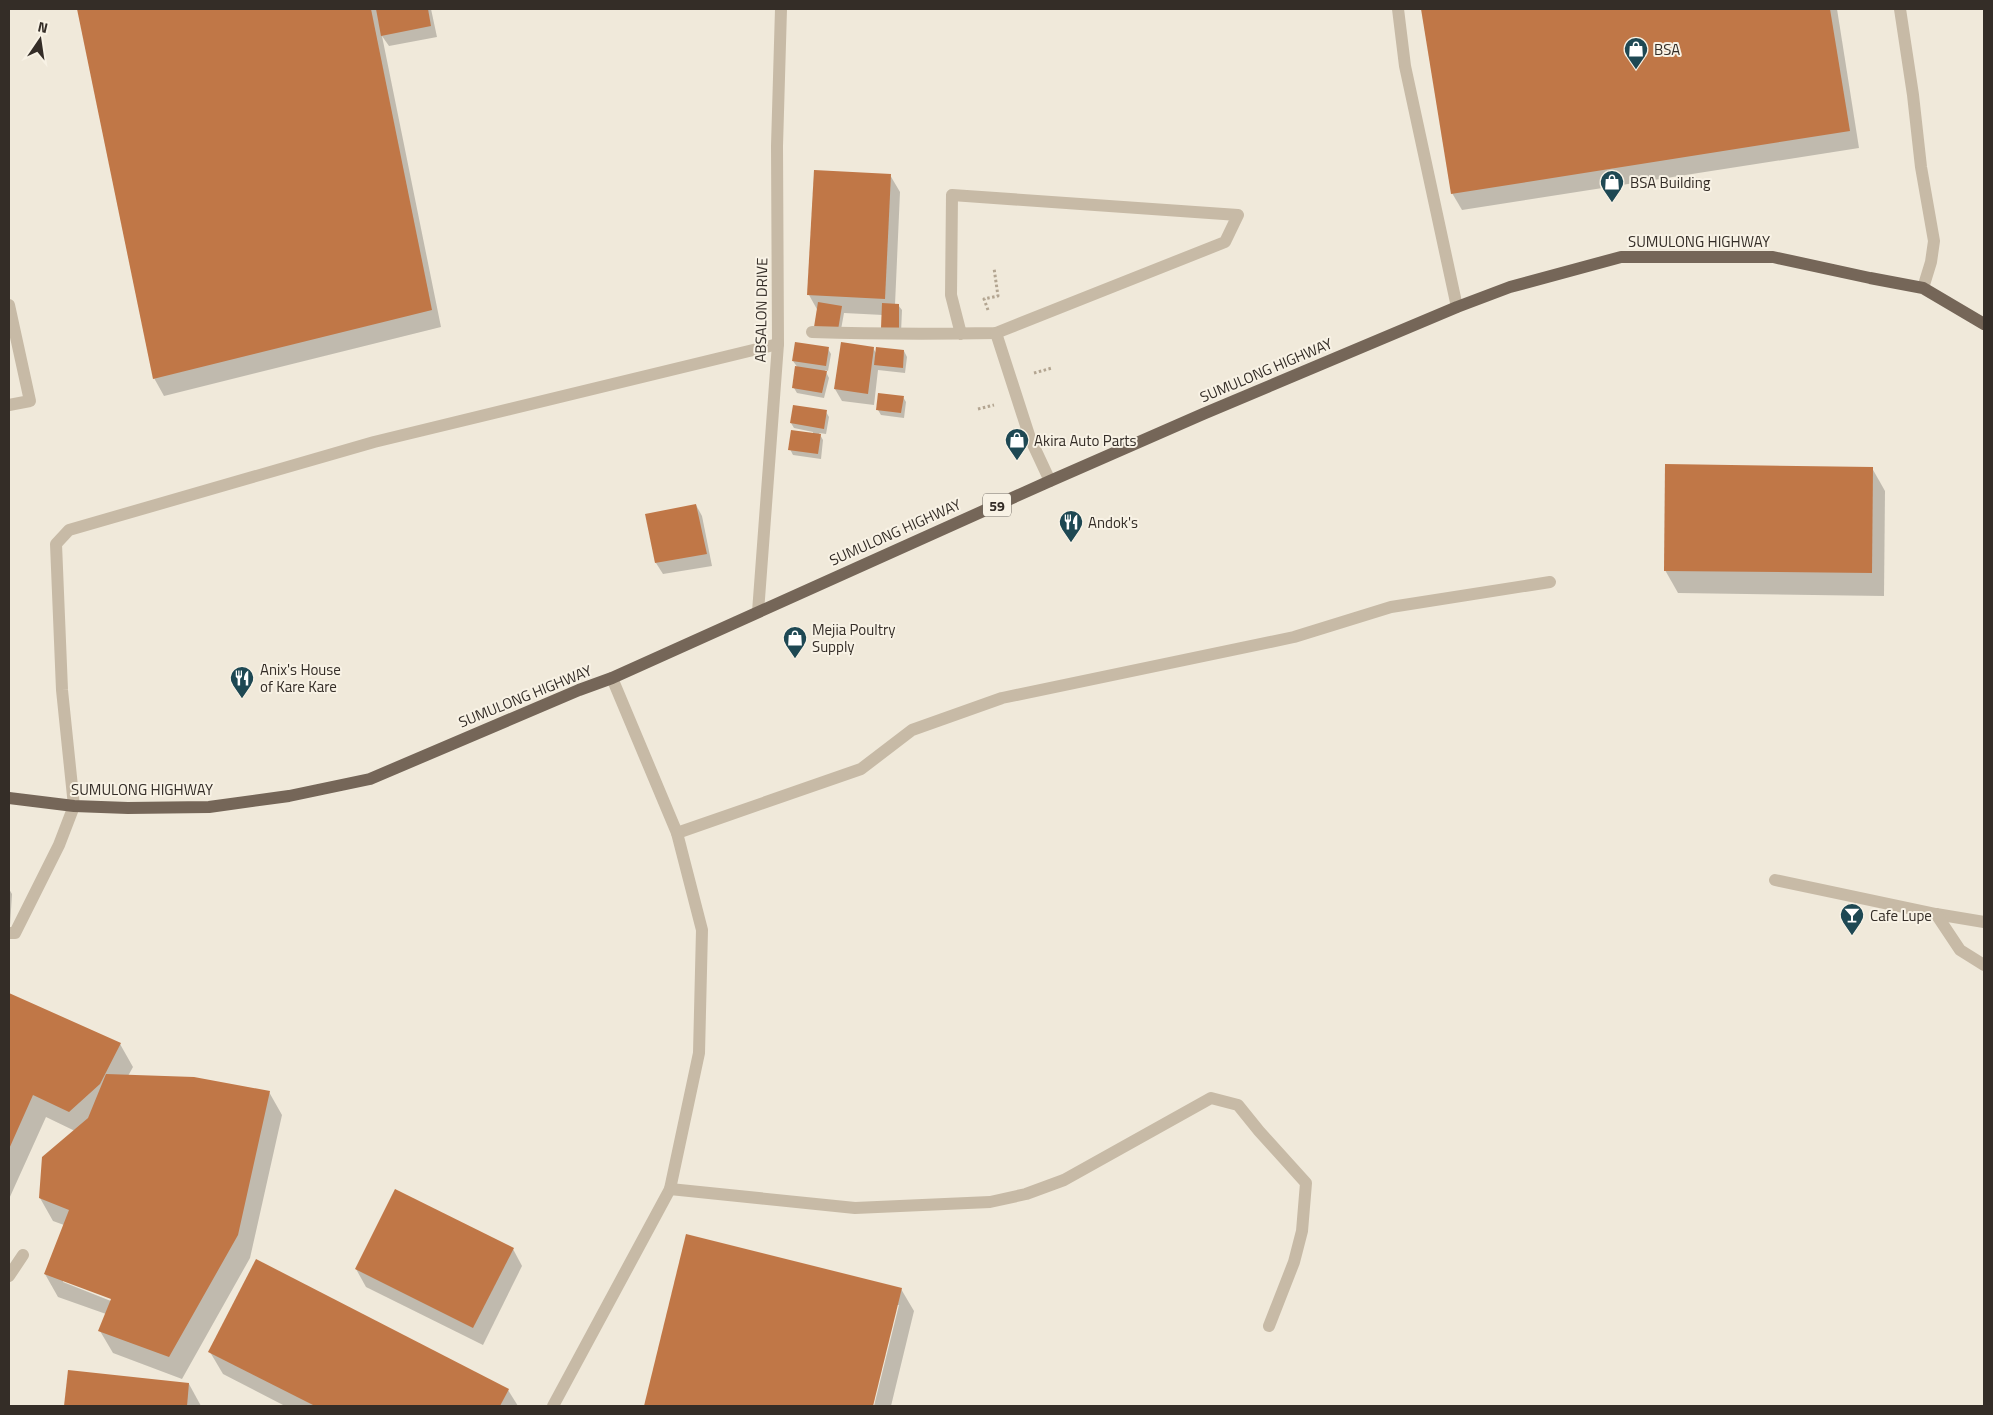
<svg xmlns="http://www.w3.org/2000/svg" width="1993" height="1415" viewBox="0 0 1993 1415" font-family="'Titillium Web',sans-serif">
<style>
.shadow{fill:#0003;fill-rule:evenodd}
.building{fill:#c07747}
.lines{fill:none;stroke-linecap:round;stroke-linejoin:round}
.path{stroke:#b3a591;stroke-width:3;stroke-dasharray:2.5 2.5;stroke-linecap:butt}
.service{stroke:#c7baa6;stroke-width:12}
.minor{stroke:#c7baa6;stroke-width:12}
.primary{stroke:#756658;stroke-width:12}
.labels{text-anchor:middle;dominant-baseline:central;stroke-width:4;stroke-linejoin:round;paint-order:stroke}
.shield{fill:#f8f2e5;stroke:#6f6860;stroke-width:1}
.shield-label{font-size:14px;font-weight:bold;fill:#342d27}
.poi-label{font-size:15px;fill:#342d27;stroke:#f8f2e5;text-anchor:start}
.street-label{font-size:15px;fill:#342d27;stroke:#f8f2e5}
</style>
<rect width="100%" height="100%" fill="#f0e9da"/>
<!-- shadow -->
<g class="shadow">
<path d="M 79,9 L 431,9 L 437,37 L 389,46 L 382,36 L 441,327 L 164,396 L 154,378 Z"/>
<path d="M 1423,9 L 1837,9 L 1859,148 L 1462,210 L 1452,193 Z"/>
<path d="M 890,175 L 900,192 L 895,305 L 898,305 L 902,310 L 901,333 L 883,315 L 844,313 L 840,335 L 818,311 L 809,295 Z"/>
<path d="M 873,348 L 877,355 L 904,351 L 907,357 L 905,373 L 878,370 L 874,405 L 842,401 L 835,389 Z"/>
<path d="M 828,349 L 831,354 L 828,371 L 825,370 L 829,378 L 824,398 L 797,393 L 794,388 L 798,368 L 793,361 Z"/>
<path d="M 903,397 L 906,402 L 904,418 L 881,415 L 878,410 Z"/>
<path d="M 826,412 L 829,417 L 826,434 L 819,433 L 823,440 L 821,459 L 793,455 L 790,449 L 813,434 L 813,432 L 794,428 L 791,423 Z"/>
<path d="M 1872,468 L 1885,491 L 1884,596 L 1678,593 L 1665,570 Z"/>
<path d="M 696,505 L 702,516 L 712,566 L 663,574 L 656,563 L 646,515 Z"/>
<path d="M 9,889 L 12,894 L 9,942 Z"/>
<path d="M 9,994 L 120,1044 L 133,1067 L 128,1076 L 269,1092 L 282,1115 L 250,1258 L 182,1379 L 113,1353 L 100,1331 L 106,1314 L 58,1297 L 45,1274 L 64,1225 L 53,1221 L 40,1198 L 75,1131 L 46,1117 L 9,1199 ZM 63,1280 L 117,1300 L 116,1303 L 63,1282 Z"/>
<path d="M 687,1236 L 901,1289 L 914,1311 L 891,1406 L 874,1406 L 899,1305 L 896,1305 L 871,1406 L 645,1406 Z"/>
<path d="M 513,1249 L 522,1266 L 483,1345 L 366,1287 L 356,1269 Z"/>
<path d="M 210,1352 L 508,1390 L 518,1406 L 285,1406 L 223,1374 Z"/>
<path d="M 69,1371 L 189,1384 L 201,1406 L 66,1406 Z"/>
</g>
<!-- building -->
<g class="building">
<path d="M 77,9 L 371,9 L 432,310 L 153,379 Z"/>
<path d="M 376,9 L 428,9 L 431,26 L 381,36 Z"/>
<path d="M 1421,9 L 1830,9 L 1850,131 L 1451,194 Z"/>
<path d="M 814,170 L 891,174 L 885,299 L 807,295 Z"/>
<path d="M 818,302 L 842,306 L 838,330 L 814,327 Z"/>
<path d="M 882,303 L 899,304 L 899,328 L 881,328 Z"/>
<path d="M 795,342 L 829,347 L 826,366 L 792,361 Z"/>
<path d="M 841,342 L 874,347 L 868,394 L 834,389 Z"/>
<path d="M 876,347 L 904,350 L 903,368 L 874,365 Z"/>
<path d="M 795,366 L 827,371 L 822,393 L 792,388 Z"/>
<path d="M 878,393 L 904,396 L 901,413 L 876,410 Z"/>
<path d="M 793,405 L 827,410 L 824,429 L 790,423 Z"/>
<path d="M 791,430 L 821,434 L 818,454 L 788,450 Z"/>
<path d="M 1665,464 L 1873,467 L 1872,573 L 1664,571 Z"/>
<path d="M 696,504 L 707,554 L 655,563 L 645,514 Z"/>
<path d="M 9,993 L 121,1043 L 100,1084 L 69,1112 L 33,1095 L 9,1149 Z"/>
<path d="M 106,1074 L 194,1077 L 270,1091 L 238,1235 L 169,1357 L 98,1331 L 111,1299 L 44,1274 L 69,1210 L 39,1198 L 42,1157 L 88,1118 Z"/>
<path d="M 395,1189 L 514,1248 L 473,1328 L 355,1269 Z"/>
<path d="M 686,1234 L 902,1288 L 873,1406 L 644,1406 Z"/>
<path d="M 256,1259 L 509,1389 L 500,1406 L 315,1406 L 208,1352 Z"/>
<path d="M 68,1370 L 189,1383 L 187,1406 L 64,1406 Z"/>
</g>
<g class="lines">
<!-- path -->
<g class="path">
<path d="M 988,310 L 984,299 L 998,296 L 994,268"/>
<path d="M 1034,373 L 1052,368"/>
<path d="M 978,409 L 994,405"/>
</g>
<!-- service -->
<g class="service">
<path d="M 1398,9 L 1405,66 L 1457,307"/>
<path d="M 1775,880 L 1936,914 L 1984,922"/>
<path d="M 1936,914 L 1960,950 L 1984,965"/>
<path d="M 9,933 L 15,933 L 59,845 L 74,806"/>
</g>
<!-- minor -->
<g class="minor">
<path d="M 1900,9 L 1913,95 L 1921,167 L 1934,241 L 1931,262 L 1923,288"/>
<path d="M 9,305 L 30,401 L 9,405"/>
<path d="M 812,332 C 873,334 935,334 996,333 L 1225,242 L 1238,215 L 952,195 L 951,295 L 961,334"/>
<path d="M 996,333 L 1030,438 L 1050,481"/>
<path d="M 758,612 L 778,344 L 777,146 L 781,9"/>
<path d="M 74,806 L 62,690 L 56,544 L 69,530 L 374,442 L 778,344"/>
<path d="M 677,833 L 861,769 L 912,730 L 1002,698 L 1294,637 L 1391,607 L 1550,582"/>
<path d="M 670,1189 L 855,1208 L 990,1202 L 1026,1194 L 1064,1180 L 1211,1098 L 1238,1105 L 1259,1131 L 1306,1183 L 1302,1231 L 1294,1262 L 1269,1326"/>
<path d="M 9,1276 L 23,1255"/>
<path d="M 553,1406 L 670,1189 L 699,1053 L 702,930 L 677,833 L 612,678"/>
</g>
<!-- primary -->
<path class="primary" d="M 9,798 L 74,806 L 128,808 L 209,807 L 289,796 L 370,779 L 579,690 L 612,678 L 1050,481 L 1203,414 L 1457,307 L 1510,287 L 1621,257 L 1773,257 L 1870,278 L 1923,288 L 1984,324"/>
</g>
<!-- icons -->
<defs>
<g id="shop-pin" transform="scale(1.25)"><path d="M0 17L-7.5 6A9.5 9.5 0 1 1 7.5 6Z" fill="#1e4853" stroke="#f8f2e5"/><path d="M-5-2.5h2.3a2.7 3.5 0 0 1 5.4 0H5L5.5 6h-11ZM-1.5-2.5h3a1.5 2.3 0 0 0-3 0Z" fill="#fff"/></g>
<g id="restaurant-pin" transform="scale(1.25)"><path d="M0 17L-7.5 6A9.5 9.5 0 1 1 7.5 6Z" fill="#1e4853" stroke="#f8f2e5"/><path d="M-5-6h1v4h1v-4h1v4h1v-4h1v5L-1.5 .5V6h-2V.5L-5-1ZM5-6V6H3V1.5H1.5Q1.5-4 5-6Z" fill="#fff"/></g>
<g id="bar-pin" transform="scale(1.25)"><path d="M0 17L-7.5 6A9.5 9.5 0 1 1 7.5 6Z" fill="#1e4853" stroke="#f8f2e5"/><path d="M-6-5H6L.8 .8V4.5H3.5V6h-7V4.5H-.8V.8Z" fill="#fff"/></g>
</defs>
<g fill-rule="evenodd">
<use href="#shop-pin" x="1636" y="49"/>
<use href="#shop-pin" x="1612" y="182"/>
<use href="#shop-pin" x="1017" y="440"/>
<use href="#restaurant-pin" x="1071" y="522"/>
<use href="#shop-pin" x="795" y="638"/>
<use href="#restaurant-pin" x="242" y="678"/>
<use href="#bar-pin" x="1852" y="915"/>
</g>
<g class="labels">
<!-- shield labels -->
<rect class="shield" x="983" y="493.5" width="28" height="23" rx="4"/>
<g class="shield-label">
<text x="997" y="505">59</text>
</g>
<!-- poi labels -->
<g class="poi-label">
<text x="1654" y="49">BSA</text>
<text x="1630" y="182">BSA Building</text>
<text x="1034" y="440">Akira Auto Parts</text>
<text x="1088" y="522">Andok's</text>
<text x="812" y="629">Mejia Poultry<tspan x="812" dy="17">Supply</tspan></text>
<text x="260" y="669">Anix's House<tspan x="260" dy="17">of Kare Kare</tspan></text>
<text x="1870" y="915">Cafe Lupe</text>
</g>
<!-- street labels -->
<g class="street-label">
<text x="1699" y="241">SUMULONG HIGHWAY</text>
<text transform="translate(761 310) rotate(-89)">ABSALON DRIVE</text>
<text transform="translate(1266 370) rotate(-23)">SUMULONG HIGHWAY</text>
<text transform="translate(895 532) rotate(-24)">SUMULONG HIGHWAY</text>
<text transform="translate(525 696) rotate(-22)">SUMULONG HIGHWAY</text>
<text x="142" y="789">SUMULONG HIGHWAY</text>
</g>
</g>
<!-- border -->
<rect width="1993" height="1415" fill="none" stroke="#342d27" stroke-width="20"/>
<!-- north arrow -->
<g transform="translate(40 40) rotate(13)" stroke="#f8f2e5" stroke-width="4" paint-order="stroke">
<path d="M0-4L9 19L0 12L-9 19Z" fill="#342d27"/>
<text y="-8" font-size="14" font-weight="bold" text-anchor="middle" fill="#342d27">N</text>
</g>
</svg>
